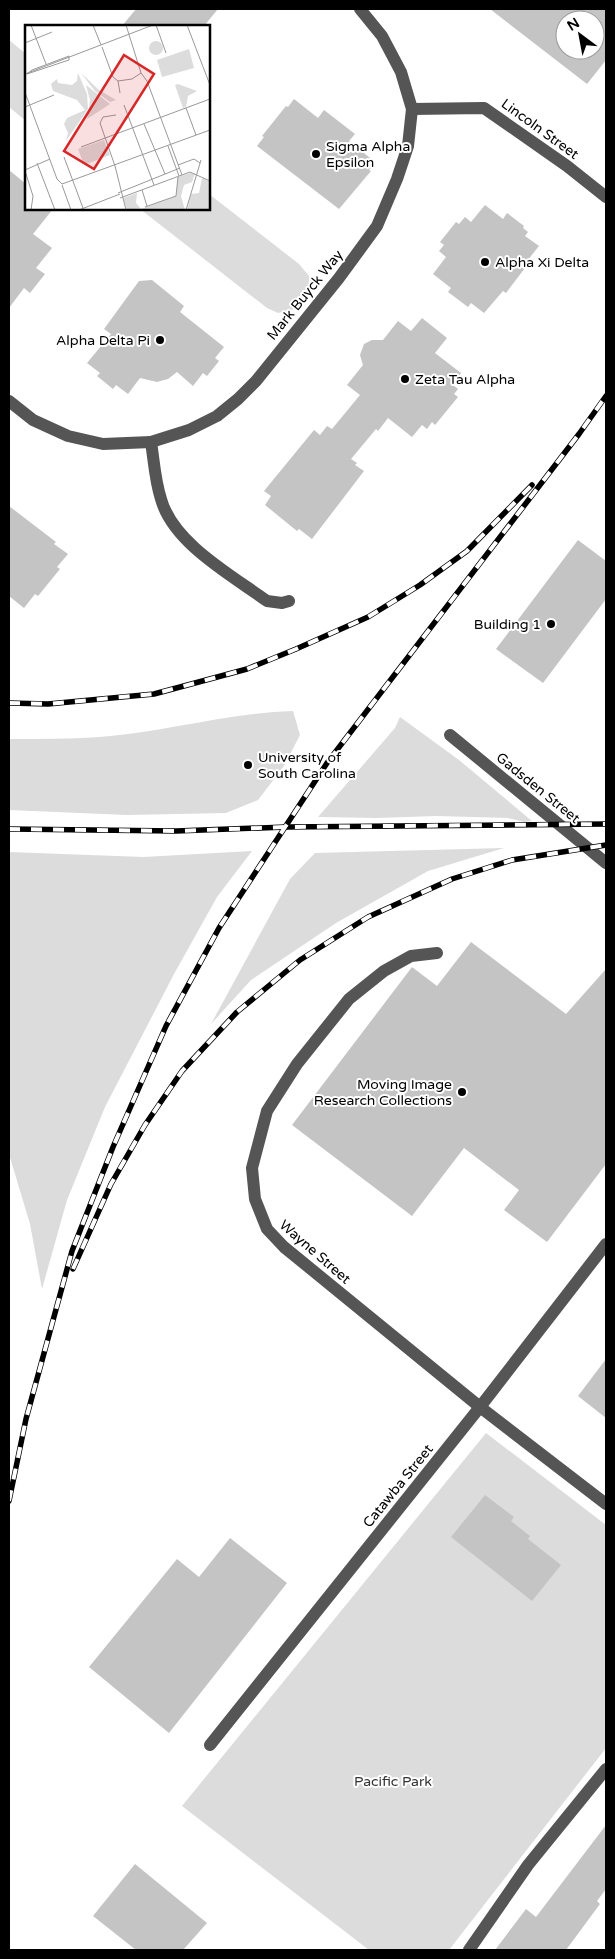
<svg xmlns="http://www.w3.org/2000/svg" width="615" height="1959" viewBox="0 0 615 1959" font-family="'Varela Round',sans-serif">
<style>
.green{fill:#dcdcdc}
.building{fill:#c4c4c4;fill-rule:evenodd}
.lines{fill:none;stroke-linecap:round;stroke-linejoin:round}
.minor{stroke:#555;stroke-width:12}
.rail-casing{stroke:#000;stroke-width:5.5}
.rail{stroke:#fff;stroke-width:4;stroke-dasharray:11;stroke-linecap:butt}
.poi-dot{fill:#000;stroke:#fff;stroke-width:2}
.labels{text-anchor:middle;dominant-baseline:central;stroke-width:4;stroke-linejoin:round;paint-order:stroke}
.street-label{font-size:14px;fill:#000;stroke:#fff}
.poi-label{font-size:14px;fill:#000;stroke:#fff;text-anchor:start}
.park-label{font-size:14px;fill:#333;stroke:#fff}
.inset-road{fill:none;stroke:#999;stroke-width:1}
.view{fill:#d62828;fill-opacity:0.15;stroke:#d62828;stroke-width:2.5}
.inset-edge{fill:none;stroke:#000;stroke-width:2.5}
</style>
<rect width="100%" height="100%" fill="#fff"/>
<!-- green -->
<g class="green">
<path d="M 9,40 L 26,54 L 26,121 L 9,107 Z"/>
<path d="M 209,194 L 299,264 L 309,276 L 309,290 L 302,302 L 292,310 L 278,313 L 267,308 L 140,209 L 209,209 Z"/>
<path d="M 293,711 L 300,735 L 284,766 L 258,800 L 226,813 L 127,815 L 9,810 L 9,739 C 39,739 70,739 100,737 C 165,732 228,713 293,711 Z"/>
<path d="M 400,717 L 459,760 L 532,821 L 524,822 L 508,818 L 436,816 L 377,818 L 318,817 L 395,728 Z"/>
<path d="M 504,848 L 428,871 L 336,923 L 251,980 L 211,1024 L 290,879 L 315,853 Z"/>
<path d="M 252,851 L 217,897 L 174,974 L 105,1107 L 67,1200 L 42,1289 L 30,1224 L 9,1154 L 9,852 L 143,857 Z"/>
<path d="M 486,1433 L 606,1525 L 606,1748 L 449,1950 L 369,1950 L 182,1806 Z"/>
</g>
<!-- building -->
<g class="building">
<path d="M 136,9 L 218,9 L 204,26 L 122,26 Z"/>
<path d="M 490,9 L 606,9 L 606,60 L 587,84 ZM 565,20 L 595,20 L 595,50 L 565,50 Z"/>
<path d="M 294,99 L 318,118 L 324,110 L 355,134 L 349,141 L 375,162 L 369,170 L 371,171 L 339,209 L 257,146 L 264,137 L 262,136 L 286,106 L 288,107 Z"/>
<path d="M 9,170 L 26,184 L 26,209 L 53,209 L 33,234 L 52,248 L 36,268 L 45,274 L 30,293 L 24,288 L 9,308 Z"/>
<path d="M 485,205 L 503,219 L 507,213 L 524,226 L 523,228 L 528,232 L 525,236 L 539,246 L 523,266 L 525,268 L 506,293 L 503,291 L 484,313 L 471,303 L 468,307 L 448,292 L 451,288 L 433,274 L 446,257 L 439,251 L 444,245 L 440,242 L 456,222 L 459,224 L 465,217 L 471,222 Z"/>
<path d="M 152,280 L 184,306 L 180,312 L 224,347 L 215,358 L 219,361 L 207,376 L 203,373 L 193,386 L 177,372 L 168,379 L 157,382 L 140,378 L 128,394 L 116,385 L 113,389 L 97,376 L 100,373 L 87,363 L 111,334 L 104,329 L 139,281 Z"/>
<path d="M 422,318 L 447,338 L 435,353 L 461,373 L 453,385 L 458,389 L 454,394 L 458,397 L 435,425 L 432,422 L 427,429 L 422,425 L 412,437 L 388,418 L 378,431 L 376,429 L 351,459 L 357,463 L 355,465 L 364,471 L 312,539 L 299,529 L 297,531 L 265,505 L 271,496 L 264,491 L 314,430 L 320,435 L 327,426 L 332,429 L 360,395 L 347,385 L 363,365 L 360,355 L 364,344 L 372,340 L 383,340 L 398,321 L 411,331 Z"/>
<path d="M 9,506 L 56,542 L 54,544 L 68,554 L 57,567 L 60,569 L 38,596 L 35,594 L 24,608 L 9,596 Z"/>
<path d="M 578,540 L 606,561 L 606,599 L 543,683 L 496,649 Z"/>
<path d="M 471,942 L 566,1014 L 606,969 L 606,1164 L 547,1242 L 504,1210 L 519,1190 L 464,1148 L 412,1216 L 292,1125 L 412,967 L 437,986 Z"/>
<path d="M 606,1359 L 606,1418 L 578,1396 Z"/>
<path d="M 485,1495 L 514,1517 L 511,1521 L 530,1536 L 528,1539 L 561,1565 L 532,1601 L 451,1537 Z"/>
<path d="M 230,1538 L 287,1583 L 169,1733 L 89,1667 L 177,1559 L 199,1577 Z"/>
<path d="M 606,1825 L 606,1889 L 597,1901 L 600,1904 L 566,1950 L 495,1950 L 526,1909 L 536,1917 Z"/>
<path d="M 135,1864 L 207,1923 L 183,1950 L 136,1950 L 93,1916 Z"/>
</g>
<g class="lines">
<!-- minor -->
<g class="minor">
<path d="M 360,9 L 382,36 L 401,72 L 412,109 L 484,108 L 567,166 L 606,197"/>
<path d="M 9,401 L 33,420 L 68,436 L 103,444 L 151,442 C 154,461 155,481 161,499 C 173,543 231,575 267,601 L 282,603 L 289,601"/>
<path d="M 151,442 L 189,430 L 217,416 L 238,399 L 256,381 L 339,278 L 377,226 L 397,179 L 408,146 L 412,109"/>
<path d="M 450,735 L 606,863"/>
<path d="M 437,953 L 411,956 L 384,971 L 349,999 L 297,1064 L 267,1111 L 252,1168 L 255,1199 L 267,1229 L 284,1247 L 480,1407 L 606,1504"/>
<path d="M 210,1745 L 480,1407 L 606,1244"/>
<path d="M 469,1950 L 528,1865 L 606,1769"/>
</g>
<!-- rail casing -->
<g class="rail-casing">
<g id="rail">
<path d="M 9,703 L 48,704 L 154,694 L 247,669 L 296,649 L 368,617 L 420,585 L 467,551 L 532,485"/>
<path d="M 9,829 L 176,831 L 286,827 L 606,824"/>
<path d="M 73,1269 L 111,1184 L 145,1125 L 182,1071 L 237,1012 L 300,960 L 368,917 L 452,879 L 512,860 L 606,845"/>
<path d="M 9,1501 L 26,1419 L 72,1251 L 113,1147 L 166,1026 L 219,928 L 327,763 L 579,434 L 606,396"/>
</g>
</g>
<!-- rail -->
<use href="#rail" class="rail"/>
</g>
<!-- markers -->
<g class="poi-dot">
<circle cx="316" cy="154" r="5"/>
<circle cx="485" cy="262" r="5"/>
<circle cx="160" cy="340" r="5"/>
<circle cx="405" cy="379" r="5"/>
<circle cx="551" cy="624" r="5"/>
<circle cx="248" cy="765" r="5"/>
<circle cx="462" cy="1092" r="5"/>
</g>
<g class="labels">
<!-- street labels -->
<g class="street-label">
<text transform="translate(540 129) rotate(36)">Lincoln Street</text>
<text transform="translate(305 295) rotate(-51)">Mark Buyck Way</text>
<text transform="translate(538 788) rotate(39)">Gadsden Street</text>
<text transform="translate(315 1252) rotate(41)">Wayne Street</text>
<text transform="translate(398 1486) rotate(-51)">Catawba Street</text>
</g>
<!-- poi labels -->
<g class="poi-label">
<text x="326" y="146">Sigma Alpha<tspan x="326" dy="16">Epsilon</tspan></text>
<text x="495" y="262">Alpha Xi Delta</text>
<text x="150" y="340" text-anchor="end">Alpha Delta Pi</text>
<text x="415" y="379">Zeta Tau Alpha</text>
<text x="541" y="624" text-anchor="end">Building 1</text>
<text x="258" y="757">University of<tspan x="258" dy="16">South Carolina</tspan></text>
<text x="452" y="1084" text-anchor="end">Moving Image<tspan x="452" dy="16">Research Collections</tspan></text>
</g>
<!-- park labels -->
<g class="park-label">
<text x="393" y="1781">Pacific Park</text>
</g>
</g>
<!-- overview -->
<g transform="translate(25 25)">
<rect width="185" height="185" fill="#fff"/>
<path d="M124 23a7 7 0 1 1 14 0a7 7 0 1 1-14 0ZM 164,24 L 169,43 L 137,52 L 132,35 ZM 53,48 L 62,69 L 63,84 L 41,116 L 43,108 L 39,99 L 42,93 L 60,85 L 52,75 L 28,66 L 26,59 L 32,54 L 33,58 L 47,60 L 52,56 ZM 56,48 L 74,65 L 91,75 L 85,77 L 70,66 ZM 153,59 L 172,66 L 163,71 L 161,82 L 158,83 L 150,60 ZM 61,60 L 85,79 L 62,94 L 65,75 ZM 79,115 L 85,130 L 59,140 L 53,124 ZM 165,148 L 170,148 L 167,157 L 159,160 L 156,171 L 160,185 L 102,185 L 98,173 L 112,168 L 111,178 L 116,184 L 151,171 L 153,152 ZM 177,153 L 185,157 L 185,185 L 162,185 L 166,169 L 174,168 Z" fill="#dcdcdc"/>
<path class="inset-road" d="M 6,0 L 21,39M 68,0 L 76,20M 101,0 L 116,48 L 122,56 L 157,150M 131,0 L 141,28M 162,0 L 185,60M 0,18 L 27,7M 77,22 L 88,52 L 93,56 L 95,68M 44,31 L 44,35 L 2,49 L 7,45 ZM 0,49 L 128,0M 93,56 L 107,54 L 116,48M 1,70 L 32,154 L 37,159 L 185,105M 99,80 L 129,160M 0,82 L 29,70M 161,83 L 171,110M 119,99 L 140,149M 143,121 L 154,151M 56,122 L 185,74M 39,132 L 58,183M 12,138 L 30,185M 153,140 L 169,134 L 175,138M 90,141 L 75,98 L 78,92 L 91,90M 90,141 L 101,185M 0,145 L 25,134M 0,146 L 8,171 L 6,185M 37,160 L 46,185M 117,165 L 122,181M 93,168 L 155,143M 95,173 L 165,147 L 185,156M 120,182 L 151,171 L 153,152M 54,185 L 95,169M 161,185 L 176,135"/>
<path class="view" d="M 99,30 L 129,49 L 69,144 L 39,126 Z"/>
<rect width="185" height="185" class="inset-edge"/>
</g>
<!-- border -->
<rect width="615" height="1959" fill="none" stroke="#000000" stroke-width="20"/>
<!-- north arrow -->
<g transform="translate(580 35) rotate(328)"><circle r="24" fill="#ffffff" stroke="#999999"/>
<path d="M0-4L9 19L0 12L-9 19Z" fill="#000000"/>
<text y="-8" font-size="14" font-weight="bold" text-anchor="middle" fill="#000000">N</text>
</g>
</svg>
